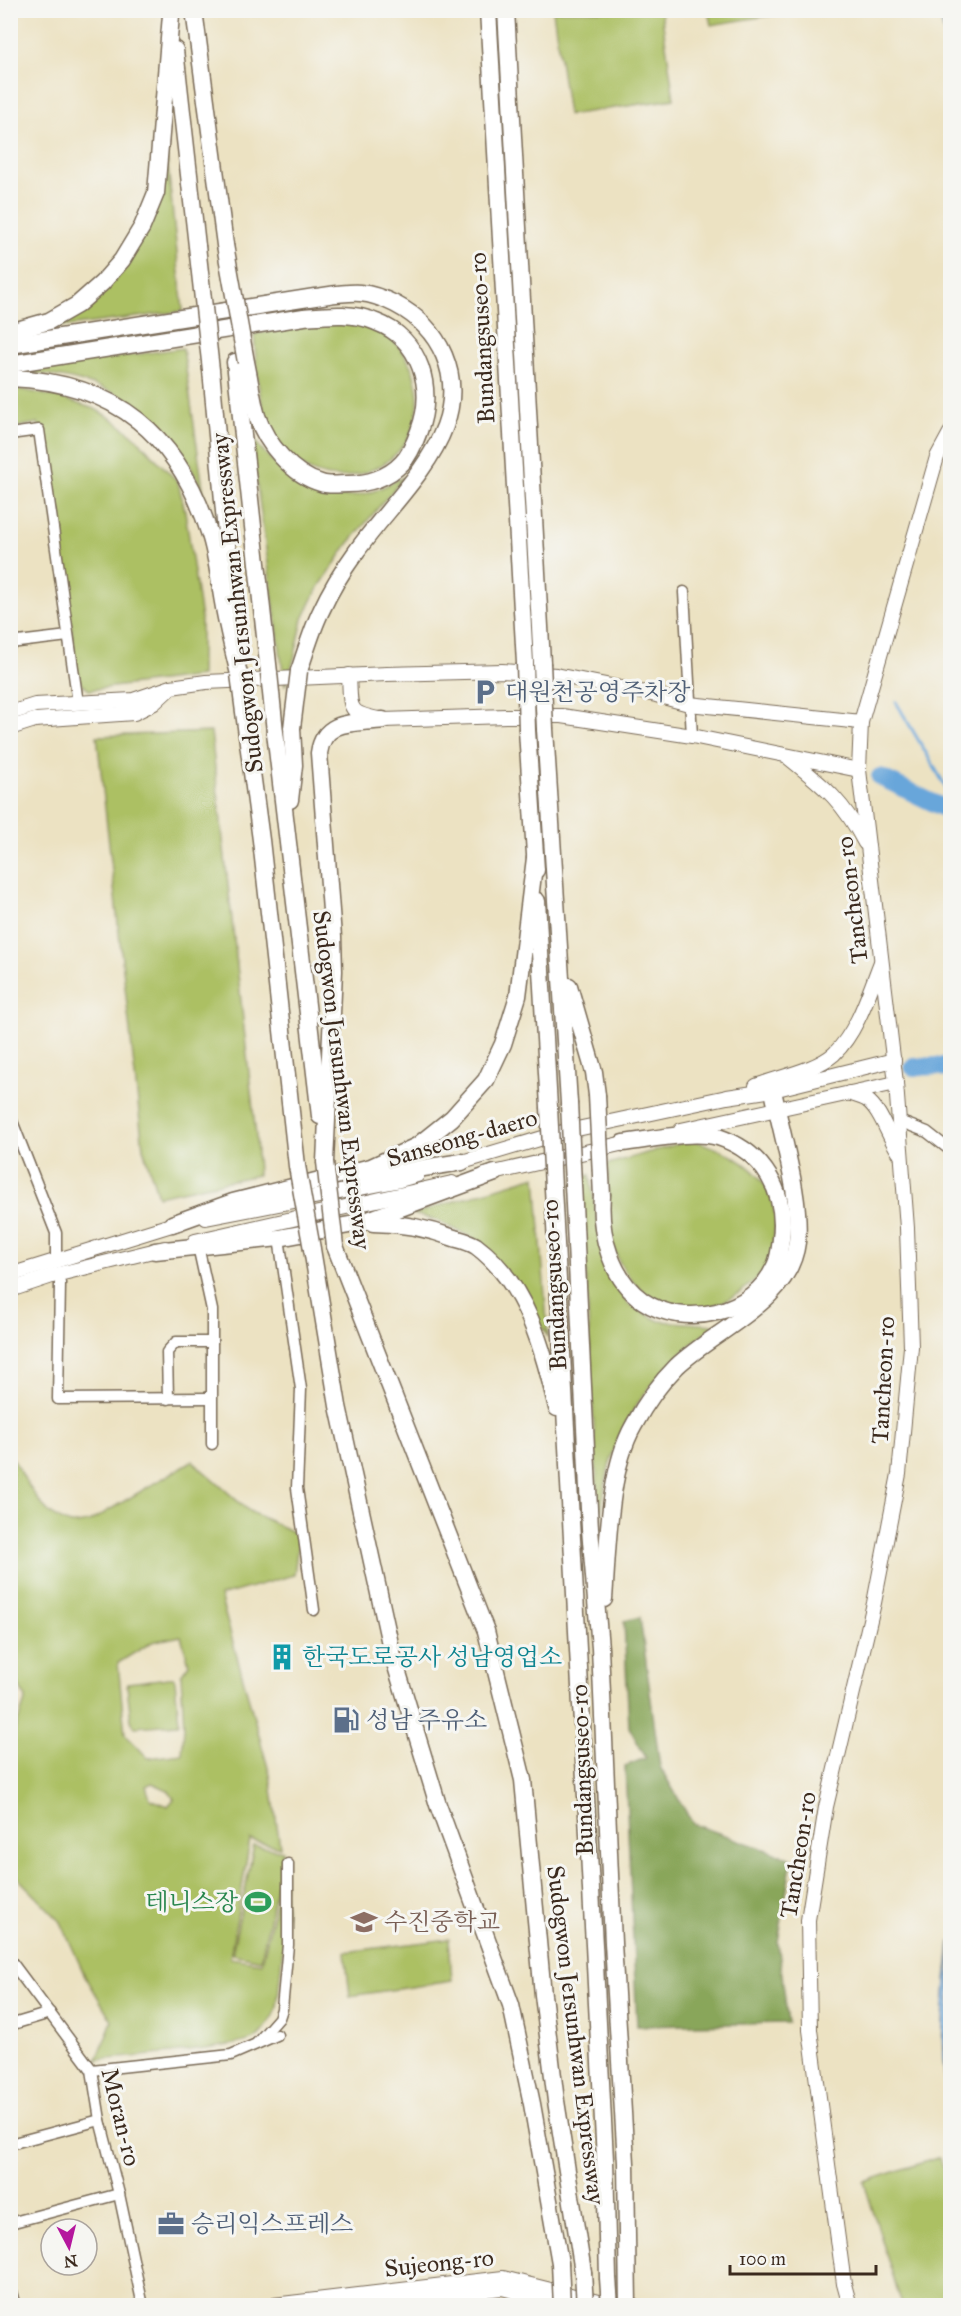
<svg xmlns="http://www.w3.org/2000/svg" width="961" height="2316" viewBox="0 0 961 2316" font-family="'IM FELL Great Primer','Noto Serif KR',serif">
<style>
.green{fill:#acc064;stroke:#747541;stroke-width:1.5;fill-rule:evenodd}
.forest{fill:#89a65a;stroke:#62683c;stroke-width:1.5}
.water{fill:#68a6da;stroke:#52687c;stroke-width:1.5}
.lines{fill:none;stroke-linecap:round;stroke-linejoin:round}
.stream{stroke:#68a6da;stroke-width:3}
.river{stroke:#68a6da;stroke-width:18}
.minor-casing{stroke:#796a57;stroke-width:13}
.major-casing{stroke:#796a57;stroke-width:16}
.highway-casing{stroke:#796a57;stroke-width:19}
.minor{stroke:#fff;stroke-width:10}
.major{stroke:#fff;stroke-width:14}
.highway{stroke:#fff;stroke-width:16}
.highway-bridge-casing{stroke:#796a57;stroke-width:19;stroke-linecap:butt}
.highway-bridge{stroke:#fff;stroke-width:16}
.labels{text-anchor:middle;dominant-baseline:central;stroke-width:6;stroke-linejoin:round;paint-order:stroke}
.street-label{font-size:24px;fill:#3b2a1e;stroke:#f6f6f2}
.service-label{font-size:24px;fill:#4e5e75;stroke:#f6f6f2;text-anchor:start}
.culture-label{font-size:24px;fill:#0d838f;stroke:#f6f6f2;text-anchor:start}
.leisure-label{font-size:24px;fill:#27864d;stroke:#f6f6f2;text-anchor:end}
.education-label{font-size:24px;fill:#785e54;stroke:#f6f6f2;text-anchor:start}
</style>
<rect width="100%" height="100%" fill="#f6f6f2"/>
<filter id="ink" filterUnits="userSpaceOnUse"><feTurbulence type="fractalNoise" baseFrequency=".0167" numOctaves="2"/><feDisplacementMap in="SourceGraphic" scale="12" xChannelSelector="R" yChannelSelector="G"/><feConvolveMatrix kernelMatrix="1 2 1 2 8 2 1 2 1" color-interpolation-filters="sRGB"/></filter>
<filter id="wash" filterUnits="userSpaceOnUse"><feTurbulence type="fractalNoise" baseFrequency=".008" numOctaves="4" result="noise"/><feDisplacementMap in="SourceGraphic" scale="24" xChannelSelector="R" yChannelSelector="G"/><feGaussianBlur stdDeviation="1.35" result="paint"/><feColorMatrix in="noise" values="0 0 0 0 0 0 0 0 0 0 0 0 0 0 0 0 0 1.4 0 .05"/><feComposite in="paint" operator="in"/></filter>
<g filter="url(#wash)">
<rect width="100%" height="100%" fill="#ece2c2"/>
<!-- green -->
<g class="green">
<path d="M 553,11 L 661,11 L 674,99 L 568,115 Z"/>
<path d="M 708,11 L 708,10 L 799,11 L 711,25 Z"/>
<path d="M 166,148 L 183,311 L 46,329 L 115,279 Z"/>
<path d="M 340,321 C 375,327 400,335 413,372 C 447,470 301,527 265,415 C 257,389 256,360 254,334 Z"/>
<path d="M 183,348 L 204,495 C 167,404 109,379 16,371 Z"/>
<path d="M 18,389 L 57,397 L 95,409 L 114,420 L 135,437 L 178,482 L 185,511 L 201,619 L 201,676 L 89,690 L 77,679 L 71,621 L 38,423 L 11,428 L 11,390 Z"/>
<path d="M 250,435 C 284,477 316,511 374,491 C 384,487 394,481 404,477 L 348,544 L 317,590 L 303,619 L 294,659 L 285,686 Z"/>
<path d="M 211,732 L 256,1136 L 258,1175 L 158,1196 L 143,1148 L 97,736 Z"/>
<path d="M 692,1140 C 740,1154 782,1179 774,1236 C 773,1243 773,1252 771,1259 C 767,1269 756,1280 747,1287 C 704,1324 643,1312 618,1259 C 607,1236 608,1191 608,1164 Z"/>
<path d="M 590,1175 L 605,1271 L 629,1305 L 659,1321 L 715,1325 C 670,1359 629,1401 612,1456 C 605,1478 603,1502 599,1524 L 581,1177 Z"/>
<path d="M 536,1176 L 548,1337 L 535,1315 L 475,1239 L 436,1220 L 413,1214 Z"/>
<path d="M 11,1459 L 13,1459 C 27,1481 42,1518 71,1524 C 76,1525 83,1523 89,1522 L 192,1461 L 249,1511 L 299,1535 L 294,1575 L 220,1596 L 270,1775 L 280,1847 L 250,1840 L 230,1958 L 262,1963 L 283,1870 L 286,1914 L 277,2007 C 274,2016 265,2030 257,2037 C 244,2048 121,2058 97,2060 L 112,2021 L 84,1974 L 61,1922 L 11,1871 L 11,1751 L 14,1733 L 26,1698 L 11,1673 ZM 181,1636 L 189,1664 L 181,1675 L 184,1727 L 182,1754 L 148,1758 L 125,1734 L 118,1663 L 152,1642 ZM 152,1783 L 168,1790 L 174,1799 L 168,1806 L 150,1799 L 146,1786 Z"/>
<path d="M 169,1678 L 174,1678 L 175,1681 L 179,1722 L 178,1724 L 134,1727 L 131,1720 L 127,1686 L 128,1683 Z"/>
<path d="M 254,1845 L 283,1851 L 261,1960 L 232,1954 Z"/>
<path d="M 449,1939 L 452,1981 L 350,1996 L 345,1952 Z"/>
<path d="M 940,2157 L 950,2192 L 950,2304 L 902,2305 L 864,2182 Z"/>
</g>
<!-- forest -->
<path class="forest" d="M 640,1617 L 660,1767 L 693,1824 L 792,1859 L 778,1942 L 788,2023 L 637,2026 L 625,1766 L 646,1758 L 629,1727 L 624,1621 Z"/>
<!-- water -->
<g class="water">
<path d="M 939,11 L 950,11 L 950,60 Z"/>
<path d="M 950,1941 L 950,2105 C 936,2049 945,1997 950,1941 Z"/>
</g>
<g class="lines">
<!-- stream -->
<path class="stream" d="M 896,702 L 950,794"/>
<!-- river -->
<g class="river">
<path d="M 880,777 L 950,811"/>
<path d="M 913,1067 L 941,1066 L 950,1070"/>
</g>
</g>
</g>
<g filter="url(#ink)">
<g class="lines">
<!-- minor casing -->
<g class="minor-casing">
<g id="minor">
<path d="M 10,434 L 39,430 L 78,703"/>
<path d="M 684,592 L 692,736"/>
<path d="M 10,643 L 68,636"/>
<path d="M 10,1116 L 56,1233 L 56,1260"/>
<path d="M 899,1121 L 927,1132 L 950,1150"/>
<path d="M 279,1238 L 301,1389 L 297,1488 L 314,1610"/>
<path d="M 198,1246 L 212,1310 L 212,1444"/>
<path d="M 60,1283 L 58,1399 L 211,1398"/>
<path d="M 168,1399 L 167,1352 L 176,1342 L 212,1342"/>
<path d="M 10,1960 L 92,2070 L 100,2120 L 119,2194 L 143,2306"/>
<path d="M 10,2025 L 50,2013"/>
<path d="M 257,2043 L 279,2018 L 282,2009 L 288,1945 L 288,1864"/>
<path d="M 92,2070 L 231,2055 L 277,2035"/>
<path d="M 10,2144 L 100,2120"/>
<path d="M 10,2223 L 119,2194"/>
<path d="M 10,2288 L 15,2306"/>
<path d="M 482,2290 L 484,2306"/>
</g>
</g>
<!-- major casing -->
<g class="major-casing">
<g id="major">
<path d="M 349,675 C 351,710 346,713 383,720 L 506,716 L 562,716 L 692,736 L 859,770"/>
<path d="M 10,713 L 35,705 L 133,700 L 171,687 L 206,682 L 387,674 L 502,671 L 556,675 L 656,695 L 689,704 L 861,722"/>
<path d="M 10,728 L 35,720 L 134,713 L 154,703 L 168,690"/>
<path d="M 789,758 C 825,787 843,801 865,843"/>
<path d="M 756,1086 C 779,1077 816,1070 834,1054 C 858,1031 869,992 881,962"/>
<path d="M 849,1093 C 854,1095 863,1097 867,1100 C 882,1111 889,1140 901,1155"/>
<path d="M 681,1130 L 896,1083"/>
<path d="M 452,1165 L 563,1132 L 727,1097 L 773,1090 L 894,1060"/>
<path d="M 485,1175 L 633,1141"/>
<path d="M 206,1218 L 396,1181 L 417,1175"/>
<path d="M 195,1241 L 452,1183"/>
<path d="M 10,1275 L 181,1222"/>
<path d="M 10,1290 L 55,1275 L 165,1248"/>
<path d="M 354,2304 L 502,2288 L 574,2306"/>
<path d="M 265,2306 L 503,2278 L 614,2306"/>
<path d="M 850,2306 L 844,2284 L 810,2030 L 808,1920 L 826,1807 L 874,1603 L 899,1474 L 911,1347 L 907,1228 L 896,1083 L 859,770 L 861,722 L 937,457 L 950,433"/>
</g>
</g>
<!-- highway casing -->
<g class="highway-casing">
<g id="highway">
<path d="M 194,10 L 225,245"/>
<path d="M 488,10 L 525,663"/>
<path d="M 506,10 L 542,663"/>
<path d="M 175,50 L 197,246"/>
<path d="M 10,332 L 49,321 L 77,305 L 102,283 L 122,260 L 142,227 L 156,193 L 171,15"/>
<path d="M 10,345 L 315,297 C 330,295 346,292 360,293 C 371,294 385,299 395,304 C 441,328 463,376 445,426 C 428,472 384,512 356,552 C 343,570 330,591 321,611 C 312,629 306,651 299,671"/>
<path d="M 235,362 L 269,673"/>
<path d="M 10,364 L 304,317 C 328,315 353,312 376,322 C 421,339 435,389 419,431 C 415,442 410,455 402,463 C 388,478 367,484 348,484 C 340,484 329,486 321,483 C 292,475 266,443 257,416 C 252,399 250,380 246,362"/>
<path d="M 211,370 L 232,598"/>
<path d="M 10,378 C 116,382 179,435 210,535 C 217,556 219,580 223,602 C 227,626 233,650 239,674"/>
<path d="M 545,729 L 569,1103"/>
<path d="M 527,730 L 536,870"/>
<path d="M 275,732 L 320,1116"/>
<path d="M 247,735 L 261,840 L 297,1166"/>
<path d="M 290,800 L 294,765 L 292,728"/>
<path d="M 537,901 L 549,1107"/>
<path d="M 569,986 L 594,1072 L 597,1095"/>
<path d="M 325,1162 L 334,971 L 333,937 L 319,753 C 324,718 355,724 383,720"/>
<path d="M 359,1178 L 462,1162"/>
<path d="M 573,1184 L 590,1529 L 600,1648 L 613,1943 L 626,2163 L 628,2306"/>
<path d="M 553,1188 L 594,1945 L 605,2160 L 608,2278"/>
<path d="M 602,1196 C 599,1233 611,1279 643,1301 C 684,1329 754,1314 775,1266 C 779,1258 780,1247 781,1239 C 787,1193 764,1152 718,1137 C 693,1130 649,1140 623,1143"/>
<path d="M 373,1223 C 402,1223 427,1228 454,1238 C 461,1240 470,1242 476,1246 C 527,1284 543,1350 557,1408"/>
<path d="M 172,1224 L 233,1202 L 371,1167 L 417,1146 L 452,1118 L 486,1080 L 503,1044 L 518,996 L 535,858"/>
<path d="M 335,1246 L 486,1631 L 523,1780 L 543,1995 L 556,2101 L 583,2272"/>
<path d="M 312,1249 L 338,1406 L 392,1653 L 438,1805 L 511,2005 L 532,2104 L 560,2263"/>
<path d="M 155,1251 L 279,1238 L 360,1223 L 495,1173"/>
<path d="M 604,1599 C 608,1547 608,1470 634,1425 C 645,1404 660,1383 677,1366 C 716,1329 790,1302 797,1242 C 802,1199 781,1134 773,1090"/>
</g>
</g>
<!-- minor -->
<use href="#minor" class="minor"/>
<!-- major -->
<use href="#major" class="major"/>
<!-- highway -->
<use href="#highway" class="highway"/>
<!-- highway-bridge casing -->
<g class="highway-bridge-casing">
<g id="highway-bridge">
<path d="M 225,245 L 246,362"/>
<path d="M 197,246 L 211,370"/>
<path d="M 525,663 L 527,730"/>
<path d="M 542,663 L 545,729"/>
<path d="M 269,673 L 275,732"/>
<path d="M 239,674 L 247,735"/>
<path d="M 292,728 L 299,671"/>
<path d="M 597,1095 L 602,1196"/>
<path d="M 569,1103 L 573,1184"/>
<path d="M 549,1107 L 553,1188"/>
<path d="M 325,1162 L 335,1246"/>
<path d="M 297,1166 L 312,1249"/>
<path d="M 560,2263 L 562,2306"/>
<path d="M 583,2272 L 585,2306"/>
<path d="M 608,2278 L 610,2306"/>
</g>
</g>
<!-- highway-bridge -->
<use href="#highway-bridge" class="highway-bridge"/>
</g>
</g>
<!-- icons -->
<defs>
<g id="parking-bare" transform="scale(2.07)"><path d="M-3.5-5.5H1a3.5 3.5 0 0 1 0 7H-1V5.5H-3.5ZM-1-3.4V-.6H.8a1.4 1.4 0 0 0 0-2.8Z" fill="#5c6f8a" stroke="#f6f6f2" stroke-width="2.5" paint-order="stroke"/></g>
<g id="building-bare" transform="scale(2.07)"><path d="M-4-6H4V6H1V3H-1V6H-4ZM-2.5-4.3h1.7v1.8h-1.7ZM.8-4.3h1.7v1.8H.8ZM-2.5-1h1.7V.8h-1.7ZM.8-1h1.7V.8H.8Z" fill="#0f9aa8" stroke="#f6f6f2" stroke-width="2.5" paint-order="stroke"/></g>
<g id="fuel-bare" transform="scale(2.07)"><path d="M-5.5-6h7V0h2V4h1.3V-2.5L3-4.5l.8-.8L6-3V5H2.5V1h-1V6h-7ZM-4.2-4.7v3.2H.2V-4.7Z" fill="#5c6f8a" stroke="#f6f6f2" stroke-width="2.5" paint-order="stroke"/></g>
<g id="stadium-bare" transform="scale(2.07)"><path d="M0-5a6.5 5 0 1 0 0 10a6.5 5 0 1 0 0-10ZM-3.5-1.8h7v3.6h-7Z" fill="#2e9e5b" stroke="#f6f6f2" stroke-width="2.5" paint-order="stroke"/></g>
<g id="school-bare" transform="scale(2.07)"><path d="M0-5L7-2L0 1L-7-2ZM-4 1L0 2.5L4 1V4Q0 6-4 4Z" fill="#8d6e63" stroke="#f6f6f2" stroke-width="2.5" paint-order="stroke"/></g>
<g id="office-bare" transform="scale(2.07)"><path d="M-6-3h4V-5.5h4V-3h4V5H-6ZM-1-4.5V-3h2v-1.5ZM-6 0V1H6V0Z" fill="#5c6f8a" stroke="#f6f6f2" stroke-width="2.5" paint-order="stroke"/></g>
</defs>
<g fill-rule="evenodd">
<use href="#parking-bare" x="485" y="692"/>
<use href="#building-bare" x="282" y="1657"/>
<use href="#fuel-bare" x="346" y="1720"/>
<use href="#stadium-bare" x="258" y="1902"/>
<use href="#school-bare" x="364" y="1922"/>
<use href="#office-bare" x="171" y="2224"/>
</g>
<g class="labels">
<!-- street labels -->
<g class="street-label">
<text transform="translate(482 338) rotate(-93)">Bundangsuseo-ro</text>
<text transform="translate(237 603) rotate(-96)">Sudogwon Je1sunhwan Expressway</text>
<text transform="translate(852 900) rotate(-97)">Tancheon-ro</text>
<text transform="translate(342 1080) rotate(83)">Sudogwon Je1sunhwan Expressway</text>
<text transform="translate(462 1138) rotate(-16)">Sanseong-daero</text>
<text transform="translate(554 1285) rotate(-93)">Bundangsuseo-ro</text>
<text transform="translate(883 1380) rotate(-87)">Tancheon-ro</text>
<text transform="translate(582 1770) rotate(-92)">Bundangsuseo-ro</text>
<text transform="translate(798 1855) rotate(-81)">Tancheon-ro</text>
<text transform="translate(576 2035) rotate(83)">Sudogwon Je1sunhwan Expressway</text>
<text transform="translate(121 2117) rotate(76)">Moran-ro</text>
<text transform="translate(439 2263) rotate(-6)">Sujeong-ro</text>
</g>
<!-- service labels -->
<g class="service-label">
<text x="505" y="692">대원천공영주차장</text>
<text x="366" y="1720">성남 주유소</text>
<text x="191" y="2224">승리익스프레스</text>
</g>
<!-- culture labels -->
<g class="culture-label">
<text x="302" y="1657">한국도로공사 성남영업소</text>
</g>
<!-- leisure labels -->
<g class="leisure-label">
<text x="238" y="1902">테니스장</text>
</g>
<!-- education labels -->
<g class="education-label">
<text x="384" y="1922">수진중학교</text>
</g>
</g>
<!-- margin -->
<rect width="961" height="2316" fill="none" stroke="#f6f6f2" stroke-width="36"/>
<!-- north arrow -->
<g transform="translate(69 2247) rotate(173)"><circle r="28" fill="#f6f6f2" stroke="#aba49d" stroke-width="1.5"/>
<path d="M0-4.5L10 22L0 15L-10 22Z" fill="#b5179e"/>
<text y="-9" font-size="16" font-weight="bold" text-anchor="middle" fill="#3b2a1e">N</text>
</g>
<!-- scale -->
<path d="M730 2265v9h146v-9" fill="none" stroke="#3b2a1e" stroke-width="3"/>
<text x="739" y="2265" font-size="18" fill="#3b2a1e" stroke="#f6f6f2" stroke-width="4.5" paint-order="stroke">100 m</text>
</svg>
